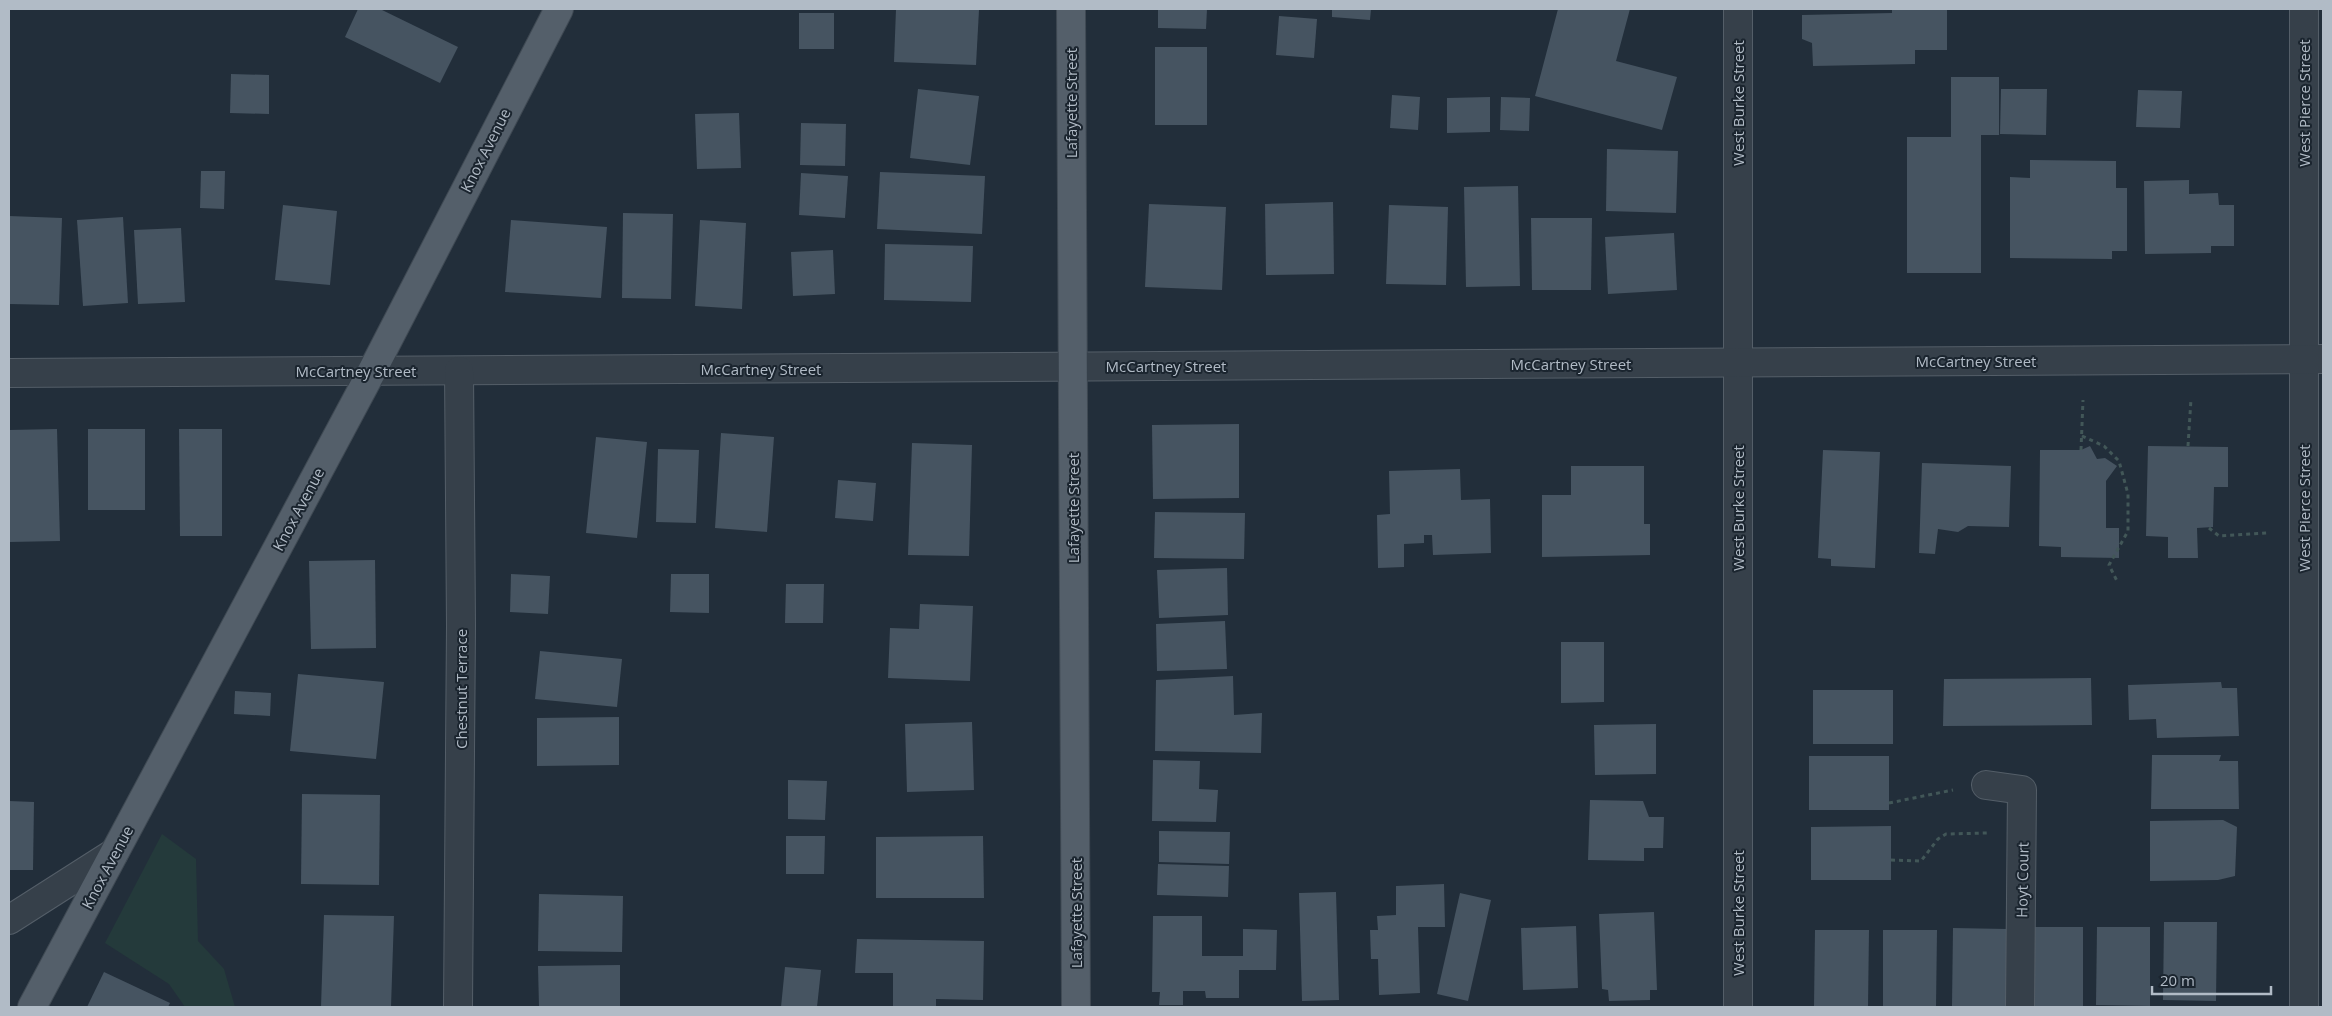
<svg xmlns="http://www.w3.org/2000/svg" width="2332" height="1016" viewBox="0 0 2332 1016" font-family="'Open Sans',sans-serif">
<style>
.green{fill:#243a3b}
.building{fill:#465461}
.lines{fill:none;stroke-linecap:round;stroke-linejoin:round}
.minor-casing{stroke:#545e68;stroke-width:30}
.major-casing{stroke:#3f4953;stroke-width:30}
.path{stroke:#425758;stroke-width:3;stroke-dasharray:4 4;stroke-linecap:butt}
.minor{stroke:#36404a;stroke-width:28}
.major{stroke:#545f6a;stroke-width:28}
.labels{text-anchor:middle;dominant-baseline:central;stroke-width:4;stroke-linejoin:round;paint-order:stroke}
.street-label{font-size:15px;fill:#b1bbc6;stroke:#1b252f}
</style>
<rect width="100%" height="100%" fill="#222e3a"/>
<!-- green -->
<path class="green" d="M 162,834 L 196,859 L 198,941 L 224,969 L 235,1007 L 185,1007 L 169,984 L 105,943 Z"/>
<!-- building -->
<g class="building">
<path d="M 358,9 L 380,9 L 458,47 L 440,83 L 345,37 Z"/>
<path d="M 896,9 L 979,10 L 976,65 L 894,62 Z"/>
<path d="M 1158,9 L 1207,9 L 1206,29 L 1158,28 Z"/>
<path d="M 1332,9 L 1371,9 L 1370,20 L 1332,17 Z"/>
<path d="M 1558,9 L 1630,9 L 1616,61 L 1677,77 L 1662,130 L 1535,96 Z"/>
<path d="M 1892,9 L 1947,9 L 1947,50 L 1915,50 L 1915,64 L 1813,66 L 1812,43 L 1802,39 L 1802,15 L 1892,13 Z"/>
<rect x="799" y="13" width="35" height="36"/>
<path d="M 1279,16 L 1317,19 L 1314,58 L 1276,55 Z"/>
<rect x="1155" y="47" width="52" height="78"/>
<path d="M 231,74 L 269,75 L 269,114 L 230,113 Z"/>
<path d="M 1951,77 L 1999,77 L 1999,135 L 1981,135 L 1981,273 L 1907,273 L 1907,137 L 1951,137 Z"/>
<path d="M 918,89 L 979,96 L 970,165 L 910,158 Z"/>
<path d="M 2001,89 L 2047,89 L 2046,135 L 2000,134 Z"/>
<path d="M 2138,90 L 2182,91 L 2180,128 L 2136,127 Z"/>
<path d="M 1392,95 L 1420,97 L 1418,130 L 1390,128 Z"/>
<path d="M 1490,97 L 1490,132 L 1447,133 L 1447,98 Z"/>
<path d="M 1501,97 L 1530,98 L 1529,131 L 1500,130 Z"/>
<path d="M 739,113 L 741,168 L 697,169 L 695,114 Z"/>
<path d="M 801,123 L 846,124 L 845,166 L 800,165 Z"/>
<path d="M 1607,149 L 1678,151 L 1676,213 L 1606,211 Z"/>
<path d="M 2030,160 L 2116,161 L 2116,188 L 2127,188 L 2127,251 L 2112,251 L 2112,259 L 2010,258 L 2010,177 L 2030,178 Z"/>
<path d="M 201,171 L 225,171 L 224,209 L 200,208 Z"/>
<path d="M 880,172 L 985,176 L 982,234 L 877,229 Z"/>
<path d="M 801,173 L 848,176 L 845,218 L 799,215 Z"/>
<path d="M 2189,180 L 2189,194 L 2218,193 L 2219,205 L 2234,205 L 2234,246 L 2211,246 L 2211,253 L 2145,254 L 2144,181 Z"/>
<path d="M 1518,186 L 1520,286 L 1466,287 L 1464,187 Z"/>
<path d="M 1333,202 L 1334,274 L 1266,275 L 1265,204 Z"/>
<path d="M 1149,204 L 1226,207 L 1222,290 L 1145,287 Z"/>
<path d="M 283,205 L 337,211 L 330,285 L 275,280 Z"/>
<path d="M 1389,205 L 1448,207 L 1446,285 L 1386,284 Z"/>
<path d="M 623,213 L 673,214 L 671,299 L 622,298 Z"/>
<path d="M 9,216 L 62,218 L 59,305 L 9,304 Z"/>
<path d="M 123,217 L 128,303 L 83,306 L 77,220 Z"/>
<path d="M 1531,218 L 1592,218 L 1591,290 L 1532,290 Z"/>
<path d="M 511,220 L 607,227 L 601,298 L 505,292 Z"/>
<path d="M 700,220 L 746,223 L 742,309 L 695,306 Z"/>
<path d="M 181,228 L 185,302 L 138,304 L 134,230 Z"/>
<path d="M 1674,233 L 1677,290 L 1608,294 L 1605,237 Z"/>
<path d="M 885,244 L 973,246 L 971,302 L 884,300 Z"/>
<path d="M 833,250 L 835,294 L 793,296 L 791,252 Z"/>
<path d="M 1239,424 L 1239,498 L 1153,499 L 1152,425 Z"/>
<path d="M 57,429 L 60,541 L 9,542 L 9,430 Z"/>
<rect x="88" y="429" width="57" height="81"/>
<path d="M 179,429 L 222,429 L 222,536 L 180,536 Z"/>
<path d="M 721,433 L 774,437 L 767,532 L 715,528 Z"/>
<path d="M 596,437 L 647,442 L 637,538 L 586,533 Z"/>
<path d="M 912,443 L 972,445 L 969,556 L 908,555 Z"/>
<path d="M 2090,446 L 2097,459 L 2105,458 L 2117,466 L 2106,481 L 2106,528 L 2119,528 L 2119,558 L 2061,557 L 2061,547 L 2039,546 L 2040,450 L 2081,450 Z"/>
<path d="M 2148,446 L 2228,447 L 2228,487 L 2214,487 L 2213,527 L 2197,528 L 2198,558 L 2168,558 L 2168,537 L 2146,536 Z"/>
<path d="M 658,449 L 699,450 L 696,523 L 656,522 Z"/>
<path d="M 1823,450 L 1880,452 L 1875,568 L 1831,566 L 1831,559 L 1818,558 Z"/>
<path d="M 1922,463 L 2011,466 L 2009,527 L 1968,526 L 1958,532 L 1938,529 L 1935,554 L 1919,553 Z"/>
<path d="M 1571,466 L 1644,466 L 1644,524 L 1650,524 L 1650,555 L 1542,557 L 1542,495 L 1571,495 Z"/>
<path d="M 1460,469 L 1461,500 L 1490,499 L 1491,553 L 1433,555 L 1432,535 L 1424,535 L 1424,543 L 1404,544 L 1404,567 L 1378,568 L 1377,515 L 1390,514 L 1389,471 Z"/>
<path d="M 838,480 L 876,483 L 873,521 L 835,518 Z"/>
<path d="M 1155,512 L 1245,513 L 1244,559 L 1154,558 Z"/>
<path d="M 375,560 L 376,648 L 311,649 L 309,561 Z"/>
<path d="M 1227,568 L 1228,615 L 1159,618 L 1157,570 Z"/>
<path d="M 511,574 L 550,576 L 548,614 L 510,612 Z"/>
<path d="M 671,574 L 709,574 L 709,613 L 670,612 Z"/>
<path d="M 786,584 L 824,584 L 823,623 L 785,623 Z"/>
<path d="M 920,604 L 973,606 L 970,681 L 888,678 L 890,628 L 919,629 Z"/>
<path d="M 1225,621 L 1227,669 L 1157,671 L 1156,624 Z"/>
<path d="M 1561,642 L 1604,642 L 1604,702 L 1561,703 Z"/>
<path d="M 540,651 L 622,659 L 617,707 L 535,699 Z"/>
<path d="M 298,674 L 384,682 L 376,759 L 290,751 Z"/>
<path d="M 1233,676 L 1234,715 L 1262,713 L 1261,753 L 1155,751 L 1156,680 Z"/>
<path d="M 2091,678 L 2092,725 L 1943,726 L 1944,679 Z"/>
<path d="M 2221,682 L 2222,688 L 2237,688 L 2239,736 L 2157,738 L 2156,719 L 2129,720 L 2128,685 Z"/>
<rect x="1813" y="690" width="80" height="54"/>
<path d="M 235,691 L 271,693 L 270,716 L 234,714 Z"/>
<path d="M 619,717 L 619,765 L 537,766 L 537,718 Z"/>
<path d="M 972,722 L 974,790 L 907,792 L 905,724 Z"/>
<path d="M 1656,724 L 1656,774 L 1595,775 L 1594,725 Z"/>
<path d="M 2152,755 L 2221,755 L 2219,761 L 2238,761 L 2239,809 L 2151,809 Z"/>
<rect x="1809" y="756" width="80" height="54"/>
<path d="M 1153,760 L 1200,761 L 1199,789 L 1218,790 L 1216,822 L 1152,821 Z"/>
<path d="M 788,780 L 827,781 L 825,820 L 788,819 Z"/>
<path d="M 302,794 L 380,795 L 379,885 L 301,884 Z"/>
<path d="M 1590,800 L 1643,801 L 1649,817 L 1664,817 L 1663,848 L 1644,848 L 1644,861 L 1588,860 Z"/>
<path d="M 9,801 L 34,802 L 33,870 L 9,870 Z"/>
<path d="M 2223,820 L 2237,827 L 2235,876 L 2218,880 L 2150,881 L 2150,821 Z"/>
<path d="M 1891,826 L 1891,880 L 1811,880 L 1811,827 Z"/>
<path d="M 1159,831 L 1230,832 L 1229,864 L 1159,862 Z"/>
<path d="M 786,836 L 825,836 L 824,874 L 786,874 Z"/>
<path d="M 983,836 L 984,898 L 876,898 L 876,837 Z"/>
<path d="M 1158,864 L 1229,866 L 1228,897 L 1157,895 Z"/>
<path d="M 1444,884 L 1445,927 L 1418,927 L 1420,993 L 1379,995 L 1378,959 L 1371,959 L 1370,930 L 1378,930 L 1377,916 L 1396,915 L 1396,886 Z"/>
<path d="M 1336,892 L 1339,1000 L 1302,1001 L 1299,893 Z"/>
<path d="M 1460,893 L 1491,900 L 1468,1001 L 1437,994 Z"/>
<path d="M 539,894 L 623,896 L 622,952 L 538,951 Z"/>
<path d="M 1654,912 L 1657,990 L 1650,990 L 1650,1000 L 1609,1001 L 1608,990 L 1602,989 L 1599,914 Z"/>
<path d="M 324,915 L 394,916 L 391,1007 L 321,1007 Z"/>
<path d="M 1153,916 L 1202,916 L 1202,956 L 1243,956 L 1243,929 L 1277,930 L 1276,970 L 1239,970 L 1239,998 L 1206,998 L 1205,991 L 1183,991 L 1183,1005 L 1159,1005 L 1160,992 L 1152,992 Z"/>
<path d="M 2164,922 L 2217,922 L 2216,1001 L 2163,1000 Z"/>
<path d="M 1576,926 L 1578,988 L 1523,990 L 1521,928 Z"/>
<path d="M 2030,927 L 2083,927 L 2083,1006 L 2029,1006 Z"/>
<path d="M 2097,927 L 2150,927 L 2150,1006 L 2096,1005 Z"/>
<path d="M 1953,928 L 2007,929 L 2006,1007 L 1952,1006 Z"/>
<path d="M 1815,930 L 1869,930 L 1868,1007 L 1814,1007 Z"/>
<path d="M 1883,930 L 1937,930 L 1936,1007 L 1883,1007 Z"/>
<path d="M 857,939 L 984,941 L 983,1000 L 936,999 L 936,1007 L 893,1007 L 893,973 L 855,973 Z"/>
<path d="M 620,965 L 620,1007 L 539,1007 L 538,966 Z"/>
<path d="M 785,967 L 821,970 L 817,1007 L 781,1007 Z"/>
<path d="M 104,972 L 170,1003 L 168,1007 L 87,1007 Z"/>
</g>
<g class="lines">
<!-- minor casing -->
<g class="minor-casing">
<g id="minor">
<path d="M 1738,9 L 1738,1007"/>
<path d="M 2304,9 L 2304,1007"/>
<path d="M 9,373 L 2323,359"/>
<path d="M 1986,785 L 2022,790 L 2020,1007"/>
<path d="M 9,920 L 114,853"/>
<path d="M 458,1007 L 461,626 L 459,371"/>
</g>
</g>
<!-- major casing -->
<g class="major-casing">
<g id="major">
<path d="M 1071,9 L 1076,1007"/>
<path d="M 32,1007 L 372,371 L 559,9"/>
</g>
</g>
<!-- path -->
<g class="path">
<path d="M 2082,436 L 2104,446 L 2119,461 L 2128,494 L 2128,531 L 2109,565 L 2117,581"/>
<path d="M 2188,446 L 2191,399"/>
<path d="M 2081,450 L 2083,400"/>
<path d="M 2209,528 L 2219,536 L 2267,533"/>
<path d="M 1889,803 L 1953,790"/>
<path d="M 1891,860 L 1921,861 L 1938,839 L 1946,834 L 1987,833"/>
</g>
<!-- minor -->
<use href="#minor" class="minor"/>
<!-- major -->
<use href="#major" class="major"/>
</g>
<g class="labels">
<!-- street labels -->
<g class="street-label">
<text transform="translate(1071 103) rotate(-90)">Lafayette Street</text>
<text transform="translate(1738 103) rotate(-90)">West Burke Street</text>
<text transform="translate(2304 103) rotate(-90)">West Pierce Street</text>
<text transform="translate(485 150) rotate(-63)">Knox Avenue</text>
<text x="1976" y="361">McCartney Street</text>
<text x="1571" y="364">McCartney Street</text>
<text x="1166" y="366">McCartney Street</text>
<text x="761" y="369">McCartney Street</text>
<text x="356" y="371">McCartney Street</text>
<text transform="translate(1073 508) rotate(-90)">Lafayette Street</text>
<text transform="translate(1738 508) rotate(-90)">West Burke Street</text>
<text transform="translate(2304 508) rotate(-90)">West Pierce Street</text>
<text transform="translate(298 509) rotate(-62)">Knox Avenue</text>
<text transform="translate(461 689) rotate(-90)">Chestnut Terrace</text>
<text transform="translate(107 867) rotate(-62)">Knox Avenue</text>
<text transform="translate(2022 880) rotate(-89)">Hoyt Court</text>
<text transform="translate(1076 913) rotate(-90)">Lafayette Street</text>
<text transform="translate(1738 913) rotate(-90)">West Burke Street</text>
</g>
</g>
<!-- border -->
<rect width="2332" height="1016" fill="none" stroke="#b1bbc6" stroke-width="20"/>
<!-- scale -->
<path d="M2152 986v8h119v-8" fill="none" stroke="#b1bbc6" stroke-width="2.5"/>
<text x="2160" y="986" font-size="15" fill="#b1bbc6" stroke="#1b252f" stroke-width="4" paint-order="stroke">20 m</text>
</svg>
